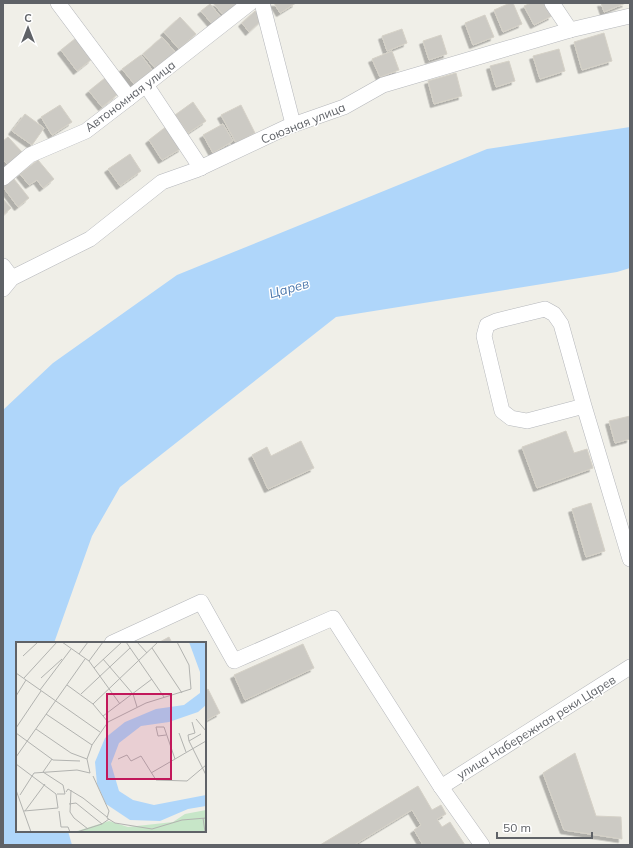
<svg xmlns="http://www.w3.org/2000/svg" width="633" height="848" viewBox="0 0 633 848" font-family="Mulish,sans-serif">
<style>
.water{fill:#afd6fa}
.building{fill:#cccac4;stroke:#d5d1c7;filter:url(#shadow)}
.lines{fill:none;stroke-linecap:round;stroke-linejoin:round}
.minor-casing{stroke:#b5b7bb;stroke-width:16}
.minor{stroke:#fff;stroke-width:15}
.labels{text-anchor:middle;dominant-baseline:central;stroke-width:3;stroke-linejoin:round;paint-order:stroke}
.street-label{font-size:12px;fill:#5f6267;stroke:#fff}
.water-label{font-size:13px;font-style:italic;fill:#4b77ac;stroke:#fff}
.inset-road{fill:none;stroke:#b2b3b0;stroke-width:1}
.view{fill:#c2185b;fill-opacity:0.15;stroke:#c2185b;stroke-width:2}
.inset-edge{fill:none;stroke:#5f6267;stroke-width:2}
</style>
<defs>
<filter id="shadow"><feDropShadow dx="-3.5" dy="3.5" stdDeviation="0" flood-color="#0004"/></filter>
</defs>
<rect width="100%" height="100%" fill="#f0efe8"/>
<!-- water -->
<path class="water" d="M 630,127 L 630,268 L 617,272 L 336,317 L 120,487 L 92,536 L 54,643 L 17,643 L 17,831 L 68,831 L 72,845 L 3,845 L 3,410 L 53,363 L 177,275 L 487,149 Z"/>
<!-- building -->
<g class="building">
<path d="M 213,3 L 239,3 L 224,16 Z"/>
<path d="M 274,3 L 296,3 L 280,13 Z"/>
<path d="M 510,3 L 513,3 L 522,24 L 503,32 L 494,10 Z"/>
<path d="M 531,3 L 545,3 L 552,16 L 534,25 L 524,6 Z"/>
<path d="M 601,3 L 626,3 L 604,12 Z"/>
<path d="M 210,4 L 221,17 L 212,24 L 201,11 Z"/>
<path d="M 255,11 L 263,19 L 249,32 L 242,23 Z"/>
<path d="M 485,15 L 494,37 L 473,45 L 465,23 Z"/>
<path d="M 180,17 L 196,34 L 179,49 L 164,32 Z"/>
<path d="M 402,29 L 407,43 L 387,51 L 382,36 Z"/>
<path d="M 604,33 L 612,61 L 582,70 L 574,42 Z"/>
<path d="M 441,35 L 447,54 L 429,60 L 423,41 Z"/>
<path d="M 162,37 L 176,53 L 156,69 L 143,54 Z"/>
<path d="M 76,38 L 92,59 L 77,71 L 61,50 Z"/>
<path d="M 559,49 L 565,71 L 540,79 L 533,56 Z"/>
<path d="M 392,51 L 399,70 L 380,77 L 372,59 Z"/>
<path d="M 141,55 L 153,71 L 135,85 L 122,69 Z"/>
<path d="M 509,61 L 515,81 L 496,87 L 490,66 Z"/>
<path d="M 456,73 L 462,96 L 434,104 L 428,81 Z"/>
<path d="M 105,78 L 118,94 L 102,107 L 89,91 Z"/>
<path d="M 193,102 L 206,121 L 188,133 L 175,115 Z"/>
<path d="M 60,105 L 72,122 L 52,135 L 41,117 Z"/>
<path d="M 241,105 L 255,133 L 236,143 L 221,115 Z"/>
<path d="M 25,114 L 44,128 L 32,145 L 12,131 Z"/>
<path d="M 223,124 L 233,141 L 213,153 L 203,135 Z"/>
<path d="M 167,126 L 182,148 L 162,160 L 149,140 Z"/>
<path d="M 8,137 L 22,152 L 8,165 L 3,160 L 3,141 Z"/>
<path d="M 130,154 L 141,171 L 120,186 L 108,169 Z"/>
<path d="M 38,160 L 54,179 L 43,188 L 37,180 L 29,185 L 20,174 Z"/>
<path d="M 14,179 L 29,198 L 18,207 L 3,187 Z"/>
<path d="M 3,199 L 11,208 L 3,215 Z"/>
<path d="M 630,416 L 630,439 L 615,443 L 609,421 Z"/>
<path d="M 566,431 L 574,453 L 587,449 L 593,468 L 537,488 L 522,447 Z"/>
<path d="M 301,441 L 314,468 L 268,489 L 252,455 L 267,447 L 271,456 Z"/>
<path d="M 591,503 L 605,551 L 586,557 L 572,509 Z"/>
<path d="M 169,637 L 172,643 L 158,643 Z"/>
<path d="M 303,644 L 314,668 L 245,700 L 234,675 Z"/>
<path d="M 208,689 L 220,713 L 205,721 L 205,691 Z"/>
<path d="M 575,753 L 596,816 L 621,817 L 622,839 L 564,830 L 543,773 Z"/>
<path d="M 418,786 L 432,810 L 441,805 L 446,814 L 437,819 L 442,827 L 450,822 L 465,845 L 423,845 L 414,830 L 421,825 L 412,810 L 354,845 L 320,845 Z"/>
</g>
<g class="lines">
<!-- minor casing -->
<g class="minor-casing">
<g id="minor">
<path d="M 58,3 L 129,98"/>
<path d="M 262,3 L 293,124"/>
<path d="M 552,3 L 570,30"/>
<path d="M 146,85 L 201,168"/>
<path d="M 3,178 L 30,155 L 86,131 L 129,98 L 250,3"/>
<path d="M 3,266 L 12,278"/>
<path d="M 3,289 L 12,278 L 90,239 L 162,182 L 196,170 L 287,127 L 344,107 L 383,85 L 570,30 L 630,16"/>
<path d="M 584,406 L 527,421 L 511,418 L 502,411 L 484,336 L 487,325 L 496,321 L 545,309 L 554,314 L 561,324 L 584,406 L 630,559"/>
<path d="M 112,643 L 201,602 L 234,661 L 333,618 L 441,787 L 482,845"/>
<path d="M 441,787 L 630,667"/>
</g>
</g>
<!-- minor -->
<use href="#minor" class="minor"/>
</g>
<g class="labels">
<!-- street labels -->
<g class="street-label">
<text transform="translate(130 96) rotate(-37)">Автономная улица</text>
<text transform="translate(303 123) rotate(-22)">Союзная улица</text>
<text transform="translate(536 727) rotate(-32)">улица Набережная реки Царев</text>
</g>
<!-- water labels -->
<g class="water-label">
<text transform="translate(289 288) rotate(-16)">Царев</text>
</g>
</g>
<!-- overview -->
<g transform="translate(16 642)">
<rect width="190" height="190" fill="#f0efe8"/>
<path d="M 190,168 L 190,190 L 58,190 L 93,179 L 112,185 L 157,180 L 169,172 Z" fill="#c7e6c8"/>
<path d="M 173,0 L 188,0 L 190,3 L 190,63 L 182,70 L 153,80 L 125,84 L 103,101 L 95,122 L 103,149 L 117,158 L 138,163 L 190,153 L 190,164 L 172,167 L 144,179 L 114,178 L 90,162 L 81,142 L 79,120 L 89,96 L 109,80 L 140,67 L 168,63 L 184,51 L 184,30 Z" fill="#afd6fa"/>
<path class="inset-road" d="M 46,0 L 73,19 L 104,62M 110,0 L 148,55M 121,0 L 131,11M 136,6 L 166,51M 63,12 L 72,0M 7,14 L 22,0M 87,17 L 117,52 L 121,65M 73,19 L 87,0M 78,26 L 106,0M 0,31 L 84,90M 8,36 L 41,0M 25,36 L 46,17M 51,43 L 77,62 L 92,80M 24,48 L 55,7M 65,52 L 114,6M 0,54 L 10,38M 77,62 L 142,0M 30,72 L 76,103M 87,74 L 136,37M 180,77 L 190,89M 176,80 L 179,91 L 172,93 L 173,99 L 190,133M 0,86 L 25,49M 20,87 L 55,111 L 71,117M 0,91 L 37,118 L 64,119M 163,91 L 170,110M 150,93 L 142,94 L 140,85 L 148,85 L 159,117M 173,99 L 185,92M 0,115 L 69,17M 36,117 L 27,130 L 47,143 L 49,152 L 41,152M 102,117 L 111,113 L 115,119 L 125,114 L 140,138 L 171,139 L 190,123M 0,122 L 40,152 L 42,166 L 8,169M 135,131 L 190,99M 77,134 L 93,169 L 91,176 L 99,181 L 136,187 L 166,178 L 190,176M 0,148 L 15,190M 55,148 L 54,170 L 58,176 L 72,187M 50,150 L 52,147 L 67,156 L 91,175M 4,153 L 18,131 L 61,128 L 74,131 L 71,117 L 76,103 L 92,80 L 130,61 L 175,47 L 173,23 L 161,0M 53,162 L 60,161 L 86,182M 9,169 L 29,142M 43,169 L 45,185 L 52,185 L 54,190M 187,176 L 189,190M 61,190 L 86,182 L 93,177"/>
<path class="view" d="M 91,52 L 155,52 L 155,137 L 91,137 Z"/>
<rect width="190" height="190" class="inset-edge"/>
</g>
<!-- border -->
<rect width="633" height="848" fill="none" stroke="#5f6267" stroke-width="8"/>
<!-- north arrow -->
<g transform="translate(28 28)" stroke="#ffffff" stroke-width="3" paint-order="stroke">
<path d="M0-3L7 15L0 10L-7 15Z" fill="#5f6267"/>
<text y="-6" font-size="11" font-weight="bold" text-anchor="middle" fill="#5f6267">С</text>
</g>
<!-- scale -->
<path d="M497 832v6h95v-6" fill="none" stroke="#5f6267" stroke-width="2"/>
<text x="503" y="832" font-size="12" fill="#5f6267" stroke="#ffffff" stroke-width="3" paint-order="stroke">50 m</text>
</svg>
